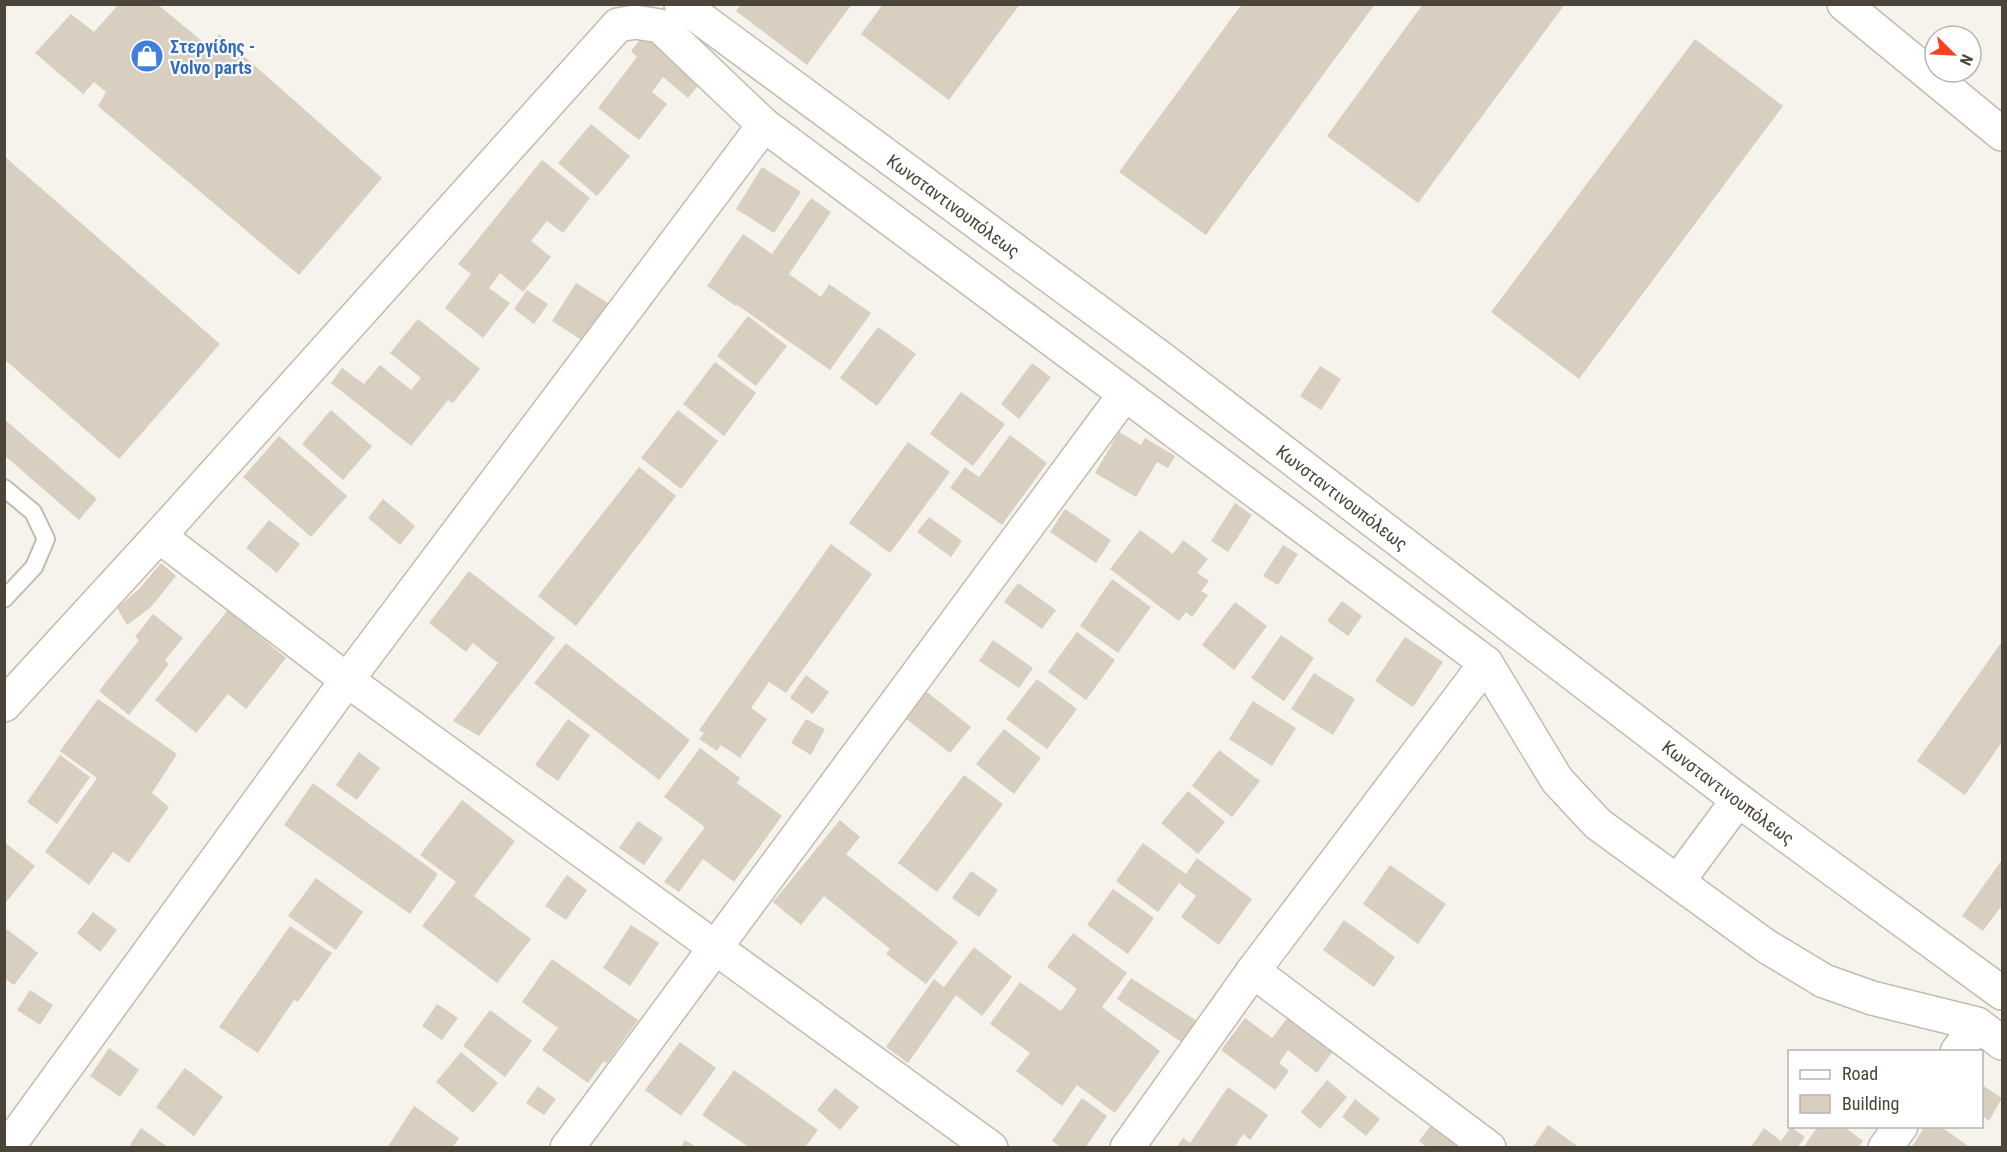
<svg xmlns="http://www.w3.org/2000/svg" width="2007" height="1152" viewBox="0 0 2007 1152" font-family="'Roboto Condensed',sans-serif">
<style>
.building{fill:#d8cfc1}
.lines{fill:none;stroke-linecap:round;stroke-linejoin:round}
.lane-casing{stroke:#c2bbae;stroke-width:20}
.street-casing{stroke:#c2bbae;stroke-width:36}
.lane{stroke:#fff;stroke-width:16}
.street{stroke:#fff;stroke-width:33}
.labels{text-anchor:middle;dominant-baseline:central;stroke-width:4.5;stroke-linejoin:round;paint-order:stroke}
.shop-label{font-size:18px;font-weight:bold;fill:#366cbe;stroke:#fff;text-anchor:start}
.street-label{font-size:18px;fill:#4b4439;stroke:#fff}
</style>
<rect width="100%" height="100%" fill="#f6f3ec"/>
<!-- building -->
<g class="building">
<path d="M 119,4 L 157,4 L 209,47 L 219,34 L 382,178 L 299,275 L 98,106 L 106,92 L 94,82 L 83,94 L 35,53 L 71,14 L 94,32 Z"/>
<path d="M 741,4 L 852,4 L 807,65 L 736,11 Z"/>
<path d="M 883,4 L 1020,4 L 949,100 L 861,34 Z"/>
<path d="M 1242,4 L 1375,4 L 1206,235 L 1119,172 Z"/>
<path d="M 1423,4 L 1565,4 L 1418,203 L 1327,136 Z"/>
<path d="M 647,31 L 706,76 L 688,98 L 663,77 L 652,92 L 667,104 L 639,140 L 598,108 L 637,57 L 631,51 Z"/>
<path d="M 1695,39 L 1783,106 L 1579,379 L 1491,312 Z"/>
<path d="M 591,124 L 630,156 L 597,196 L 558,163 Z"/>
<path d="M 4,156 L 220,344 L 119,459 L 4,359 Z"/>
<path d="M 542,160 L 590,198 L 563,233 L 547,221 L 531,241 L 551,257 L 523,292 L 500,273 L 489,288 L 510,303 L 483,338 L 445,308 L 471,274 L 458,264 Z"/>
<path d="M 762,167 L 801,192 L 774,233 L 736,209 Z"/>
<path d="M 811,198 L 831,212 L 789,274 L 821,297 L 829,284 L 871,313 L 830,370 L 737,305 L 736,306 L 707,286 L 743,234 L 772,254 Z"/>
<path d="M 576,283 L 608,303 L 583,341 L 552,321 Z"/>
<path d="M 527,290 L 548,304 L 534,324 L 514,309 Z"/>
<path d="M 748,316 L 787,346 L 756,386 L 717,356 Z"/>
<path d="M 418,319 L 480,369 L 453,403 L 448,400 L 411,446 L 331,383 L 342,368 L 364,384 L 380,365 L 411,390 L 421,378 L 390,353 Z"/>
<path d="M 878,327 L 916,354 L 877,406 L 840,378 Z"/>
<path d="M 715,362 L 756,393 L 724,436 L 683,404 Z"/>
<path d="M 1032,363 L 1051,377 L 1019,419 L 1001,404 Z"/>
<path d="M 1320,366 L 1341,379 L 1321,410 L 1300,396 Z"/>
<path d="M 961,392 L 1005,424 L 973,466 L 930,434 Z"/>
<path d="M 331,410 L 372,446 L 343,480 L 302,444 Z"/>
<path d="M 678,410 L 718,441 L 681,489 L 641,458 Z"/>
<path d="M 4,419 L 97,499 L 79,520 L 4,455 Z"/>
<path d="M 1119,432 L 1141,445 L 1145,438 L 1175,456 L 1168,468 L 1157,462 L 1136,497 L 1095,473 Z"/>
<path d="M 1010,435 L 1047,463 L 1002,525 L 950,488 L 965,467 L 979,477 Z"/>
<path d="M 279,436 L 347,496 L 311,537 L 243,477 Z"/>
<path d="M 908,442 L 950,472 L 890,553 L 849,523 Z"/>
<path d="M 639,467 L 676,496 L 576,626 L 538,596 Z"/>
<path d="M 383,499 L 415,526 L 400,545 L 368,518 Z"/>
<path d="M 1235,503 L 1252,515 L 1228,552 L 1211,541 Z"/>
<path d="M 1065,509 L 1111,540 L 1096,563 L 1050,532 Z"/>
<path d="M 929,517 L 962,541 L 951,557 L 917,532 Z"/>
<path d="M 269,520 L 300,544 L 277,573 L 246,548 Z"/>
<path d="M 1140,530 L 1173,554 L 1183,540 L 1208,559 L 1197,573 L 1209,581 L 1201,591 L 1208,595 L 1192,617 L 1186,612 L 1179,621 L 1110,569 Z"/>
<path d="M 831,544 L 872,574 L 786,693 L 769,682 L 751,708 L 767,719 L 740,758 L 721,745 L 717,751 L 699,739 L 704,733 L 699,730 Z"/>
<path d="M 1283,545 L 1298,554 L 1278,585 L 1263,576 Z"/>
<path d="M 161,563 L 176,576 L 151,607 L 127,625 L 117,608 L 139,589 Z"/>
<path d="M 469,571 L 555,638 L 479,736 L 453,721 L 498,663 L 473,643 L 466,652 L 429,623 Z"/>
<path d="M 1112,579 L 1151,607 L 1118,653 L 1080,626 Z"/>
<path d="M 1018,583 L 1056,610 L 1042,629 L 1004,602 Z"/>
<path d="M 1342,601 L 1362,616 L 1348,636 L 1327,621 Z"/>
<path d="M 1235,602 L 1267,626 L 1234,670 L 1202,645 Z"/>
<path d="M 228,610 L 286,658 L 246,709 L 228,694 L 196,733 L 155,700 Z"/>
<path d="M 153,614 L 183,638 L 165,660 L 169,664 L 129,715 L 99,691 L 139,640 L 135,637 Z"/>
<path d="M 1077,632 L 1115,660 L 1086,700 L 1048,672 Z"/>
<path d="M 1281,635 L 1314,658 L 1284,701 L 1251,678 Z"/>
<path d="M 1405,637 L 1443,662 L 1413,707 L 1375,681 Z"/>
<path d="M 993,640 L 1033,668 L 1019,688 L 979,661 Z"/>
<path d="M 566,643 L 690,740 L 659,780 L 534,683 Z"/>
<path d="M 2001,643 L 2002,645 L 2002,742 L 1965,795 L 1917,761 Z"/>
<path d="M 1314,673 L 1355,699 L 1333,735 L 1291,709 Z"/>
<path d="M 806,675 L 829,692 L 813,714 L 790,698 Z"/>
<path d="M 1037,679 L 1077,709 L 1047,749 L 1006,719 Z"/>
<path d="M 917,684 L 971,727 L 950,753 L 896,711 Z"/>
<path d="M 98,699 L 177,754 L 152,793 L 169,807 L 129,863 L 113,852 L 89,885 L 45,852 L 97,778 L 60,751 Z"/>
<path d="M 1253,701 L 1296,728 L 1272,766 L 1229,739 Z"/>
<path d="M 568,719 L 590,735 L 558,781 L 535,765 Z"/>
<path d="M 806,719 L 825,729 L 811,755 L 791,743 Z"/>
<path d="M 1004,729 L 1041,758 L 1014,794 L 976,764 Z"/>
<path d="M 700,748 L 740,778 L 737,783 L 782,816 L 734,882 L 703,859 L 679,892 L 664,882 L 705,827 L 664,797 Z"/>
<path d="M 1219,750 L 1260,781 L 1232,817 L 1192,786 Z"/>
<path d="M 359,752 L 380,768 L 357,800 L 336,785 Z"/>
<path d="M 60,755 L 90,777 L 57,824 L 27,802 Z"/>
<path d="M 964,775 L 1003,804 L 937,892 L 898,863 Z"/>
<path d="M 313,783 L 438,874 L 410,914 L 284,825 Z"/>
<path d="M 1188,791 L 1225,822 L 1198,854 L 1161,823 Z"/>
<path d="M 462,800 L 515,841 L 474,896 L 531,939 L 497,983 L 422,926 L 456,882 L 420,855 Z"/>
<path d="M 840,820 L 860,837 L 846,854 L 958,942 L 926,984 L 886,954 L 890,949 L 824,896 L 801,925 L 773,902 Z"/>
<path d="M 638,821 L 663,838 L 644,865 L 619,848 Z"/>
<path d="M 4,842 L 35,866 L 4,905 Z"/>
<path d="M 1143,843 L 1186,874 L 1197,858 L 1252,899 L 1219,945 L 1181,917 L 1196,896 L 1179,883 L 1158,912 L 1116,881 Z"/>
<path d="M 2002,860 L 2002,905 L 1983,931 L 1962,916 Z"/>
<path d="M 1390,865 L 1446,904 L 1418,944 L 1363,904 Z"/>
<path d="M 971,871 L 998,890 L 979,917 L 952,898 Z"/>
<path d="M 567,875 L 587,890 L 566,920 L 545,906 Z"/>
<path d="M 316,878 L 363,912 L 336,950 L 288,916 Z"/>
<path d="M 1113,889 L 1154,918 L 1128,954 L 1087,925 Z"/>
<path d="M 93,912 L 117,930 L 100,952 L 77,933 Z"/>
<path d="M 1344,920 L 1395,957 L 1374,987 L 1323,950 Z"/>
<path d="M 631,925 L 659,943 L 630,986 L 603,968 Z"/>
<path d="M 290,926 L 332,953 L 298,1002 L 294,1000 L 258,1053 L 219,1027 Z"/>
<path d="M 4,927 L 38,953 L 14,985 L 4,978 Z"/>
<path d="M 1073,933 L 1127,973 L 1102,1007 L 1160,1051 L 1115,1113 L 1077,1085 L 1062,1106 L 1016,1071 L 1030,1053 L 990,1024 L 1020,982 L 1061,1011 L 1077,989 L 1047,967 Z"/>
<path d="M 974,947 L 1012,977 L 982,1016 L 956,995 L 908,1063 L 886,1047 L 934,979 L 944,987 Z"/>
<path d="M 552,959 L 638,1020 L 607,1063 L 604,1061 L 588,1083 L 542,1050 L 558,1028 L 522,1002 Z"/>
<path d="M 1131,978 L 1197,1021 L 1183,1043 L 1117,999 Z"/>
<path d="M 30,990 L 53,1005 L 40,1025 L 17,1010 Z"/>
<path d="M 437,1004 L 458,1018 L 442,1040 L 422,1026 Z"/>
<path d="M 490,1010 L 532,1041 L 505,1077 L 463,1046 Z"/>
<path d="M 1291,1013 L 1336,1047 L 1317,1073 L 1288,1050 L 1279,1063 L 1289,1071 L 1275,1090 L 1221,1050 L 1245,1018 L 1272,1038 Z"/>
<path d="M 680,1042 L 716,1068 L 681,1116 L 645,1090 Z"/>
<path d="M 109,1048 L 139,1070 L 120,1097 L 90,1076 Z"/>
<path d="M 461,1052 L 498,1083 L 473,1113 L 436,1082 Z"/>
<path d="M 185,1068 L 223,1097 L 194,1136 L 156,1107 Z"/>
<path d="M 734,1070 L 818,1130 L 806,1146 L 808,1148 L 750,1148 L 702,1115 Z"/>
<path d="M 1327,1080 L 1347,1097 L 1320,1129 L 1301,1112 Z"/>
<path d="M 1982,1085 L 2002,1098 L 1989,1121 L 1982,1116 Z"/>
<path d="M 538,1086 L 556,1099 L 544,1115 L 526,1103 Z"/>
<path d="M 1228,1087 L 1268,1115 L 1250,1140 L 1243,1134 L 1234,1148 L 1176,1148 L 1183,1138 L 1190,1143 Z"/>
<path d="M 835,1088 L 859,1107 L 840,1130 L 817,1110 Z"/>
<path d="M 1082,1098 L 1107,1116 L 1085,1148 L 1062,1148 L 1052,1141 Z"/>
<path d="M 1355,1099 L 1380,1119 L 1366,1136 L 1342,1117 Z"/>
<path d="M 414,1106 L 459,1138 L 452,1148 L 387,1148 Z"/>
<path d="M 1432,1124 L 1460,1146 L 1458,1148 L 1427,1148 L 1419,1141 Z"/>
<path d="M 1548,1125 L 1580,1148 L 1532,1148 Z"/>
<path d="M 1818,1126 L 1843,1126 L 1863,1141 L 1858,1148 L 1803,1148 Z"/>
<path d="M 1925,1126 L 1940,1126 L 1971,1148 L 1911,1148 Z"/>
<path d="M 1791,1127 L 1805,1137 L 1797,1148 L 1750,1148 L 1764,1128 L 1781,1141 Z"/>
<path d="M 141,1128 L 169,1148 L 128,1148 Z"/>
<path d="M 685,1140 L 698,1148 L 680,1148 Z"/>
</g>
<g class="lines">
<!-- lane casing -->
<g class="lane-casing">
<path id="lane" d="M 4,488 L 33,512 L 46,539 L 34,567 L 4,599"/>
</g>
<!-- street casing -->
<g class="street-casing">
<g id="street">
<path id="s1" d="M 681,4 L 1162,359 L 1738,800 L 2002,993"/>
<path d="M 1844,4 L 2002,134"/>
<path d="M 159,536 L 347,680 L 991,1148"/>
<path d="M 4,705 L 159,536 L 618,25 L 635,22 L 660,26 L 764,125 L 1486,663 L 1557,780 L 1598,824 L 1766,946 L 1824,981 L 1872,998 L 1977,1024 L 2002,1043"/>
<path d="M 1678,881 L 1738,800"/>
<path d="M 1253,971 L 1489,1148"/>
<path d="M 1957,1052 L 1977,1024"/>
<path d="M 7,1148 L 347,680 L 764,125"/>
<path d="M 567,1148 L 1125,394"/>
<path d="M 1127,1148 L 1253,971 L 1486,663"/>
<path d="M 1885,1148 L 1901,1126"/>
</g>
</g>
<!-- lane -->
<use href="#lane" class="lane"/>
<!-- street -->
<use href="#street" class="street"/>
</g>
<!-- icons -->
<defs>
<g id="shop-disc" transform="scale(1.725)"><circle r="9.5" fill="#3f7fe0" stroke="#fff"/><path d="M-5-2.5h2.3a2.7 3.5 0 0 1 5.4 0H5L5.5 6h-11ZM-1.5-2.5h3a1.5 2.3 0 0 0-3 0Z" fill="#fff"/></g>
</defs>
<g fill-rule="evenodd">
<use href="#shop-disc" x="147" y="56"/>
</g>
<g class="labels">
<!-- shop labels -->
<g class="shop-label">
<text x="170" y="46">Στεργίδης -<tspan x="170" dy="21">Volvo parts</tspan></text>
</g>
<!-- street labels -->
<g class="street-label">
<text stroke="none"><textPath href="#s1" startOffset="339">Κωνσταντινουπόλεως</textPath></text>
<text stroke="none"><textPath href="#s1" startOffset="825">Κωνσταντινουπόλεως</textPath></text>
<text stroke="none"><textPath href="#s1" startOffset="1311">Κωνσταντινουπόλεως</textPath></text>
</g>
</g>
<!-- border -->
<rect width="2007" height="1152" fill="none" stroke="#4b4439" stroke-width="12"/>
<!-- legend -->
<rect x="1788" y="1050" width="195" height="78" fill="#ffffff" stroke="#b7b4b0" stroke-width="1.5"/>
<rect x="1800" y="1070" width="30" height="9" fill="#ffffff" stroke="#b7b4b0" stroke-width="1.5"/>
<text x="1842" y="1080" font-size="18" fill="#4b4439">Road</text>
<rect x="1800" y="1095" width="30" height="18" fill="#d8cfc1" stroke="#b7b4b0" stroke-width="1.5"/>
<text x="1842" y="1110" font-size="18" fill="#4b4439">Building</text>
<!-- north arrow -->
<g transform="translate(1953 54) rotate(114)"><circle r="28" fill="#ffffff" stroke="#b7b4b0" stroke-width="1.5"/>
<path d="M0-4.5L10 22L0 15L-10 22Z" fill="#fc3f1d"/>
<text y="-9" font-size="16" font-weight="bold" text-anchor="middle" fill="#4b4439">N</text>
</g>
</svg>
